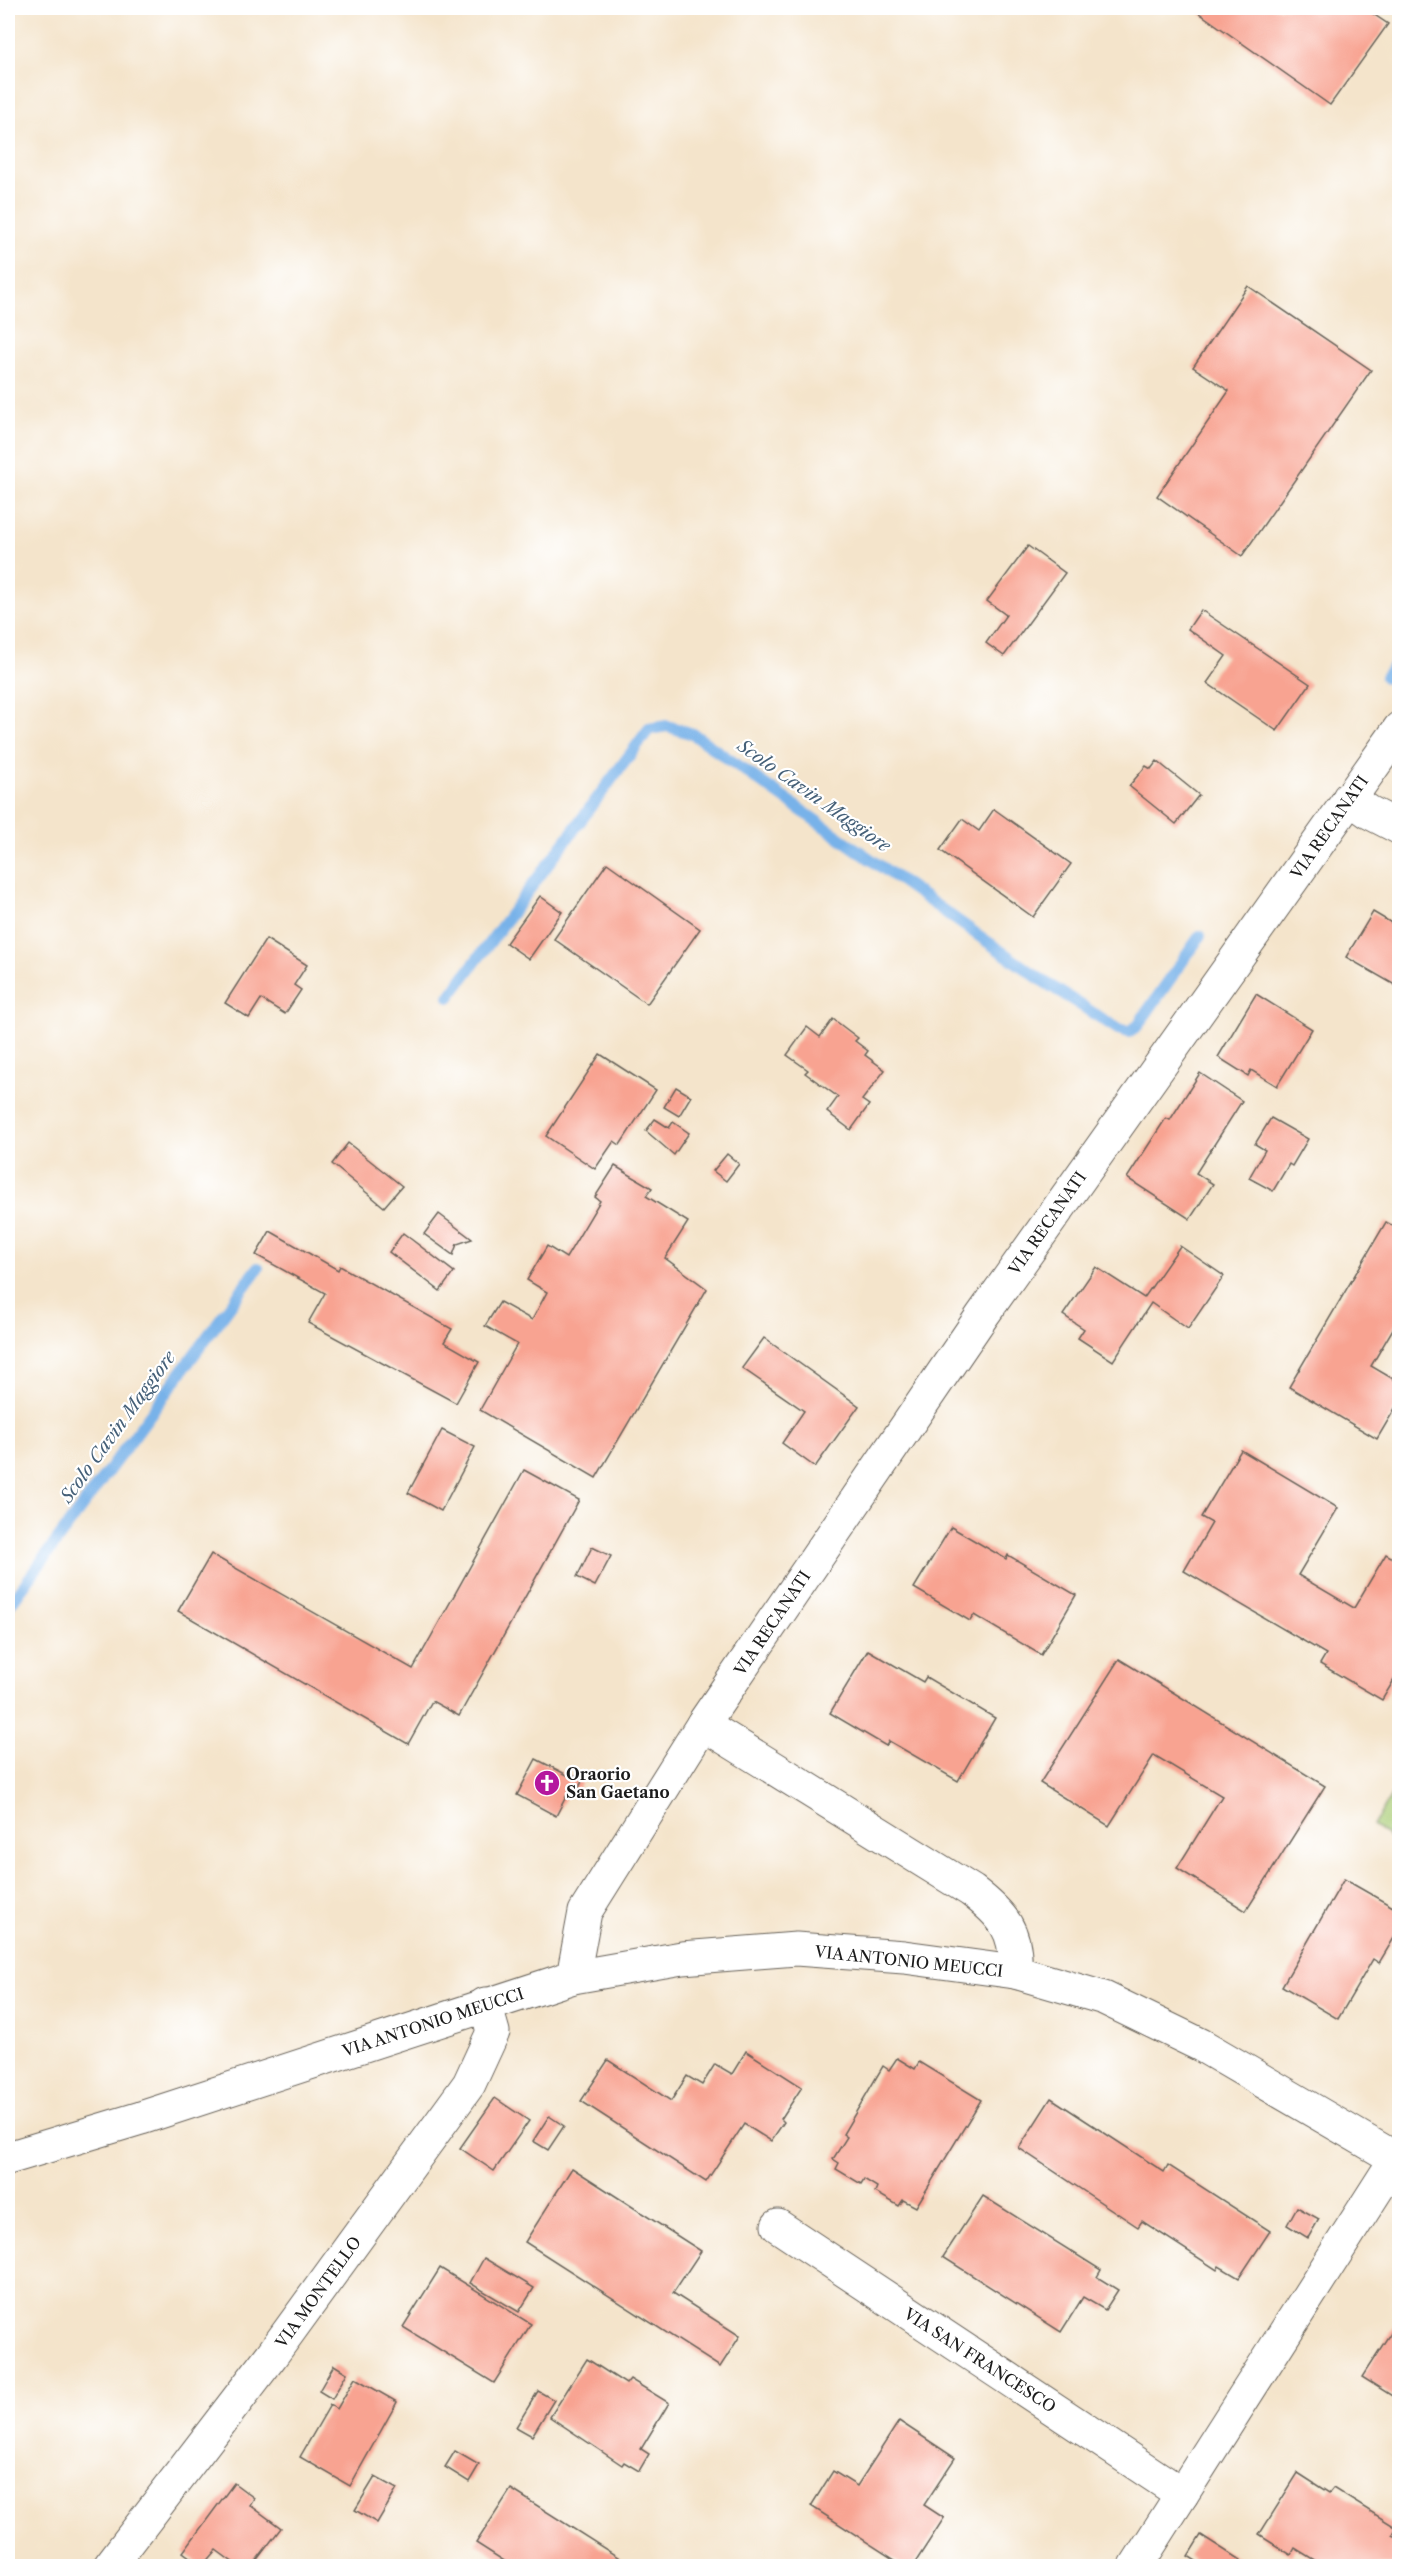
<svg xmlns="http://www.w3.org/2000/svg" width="1407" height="2574" viewBox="0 0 1407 2574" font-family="'Libre Caslon Text',serif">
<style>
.green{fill:#a9cc75;stroke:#627448;stroke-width:1.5}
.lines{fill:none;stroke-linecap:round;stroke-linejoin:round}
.stream{stroke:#78b2e9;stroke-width:12}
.building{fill:#f8a391}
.minor-casing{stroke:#686259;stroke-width:35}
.secondary-casing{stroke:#686259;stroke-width:35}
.minor{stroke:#fff;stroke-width:33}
.secondary{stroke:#fff;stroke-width:33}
.labels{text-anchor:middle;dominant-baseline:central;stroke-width:4.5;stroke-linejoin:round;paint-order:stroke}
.street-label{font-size:16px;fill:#1c1c1c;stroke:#fff}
.poi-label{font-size:16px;font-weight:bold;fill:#1c1c1c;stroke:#fff;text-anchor:start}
.water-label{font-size:18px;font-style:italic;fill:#456078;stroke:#fff}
</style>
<rect width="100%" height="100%" fill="#fff"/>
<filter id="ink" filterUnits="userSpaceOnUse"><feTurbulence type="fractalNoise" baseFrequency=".0167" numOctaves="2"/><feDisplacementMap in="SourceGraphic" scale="12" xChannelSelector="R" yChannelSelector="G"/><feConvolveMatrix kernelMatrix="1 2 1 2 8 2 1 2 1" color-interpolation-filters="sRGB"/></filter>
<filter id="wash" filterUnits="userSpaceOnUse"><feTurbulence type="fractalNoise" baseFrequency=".008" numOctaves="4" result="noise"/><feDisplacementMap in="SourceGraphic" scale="24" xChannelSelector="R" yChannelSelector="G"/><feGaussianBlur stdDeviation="1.35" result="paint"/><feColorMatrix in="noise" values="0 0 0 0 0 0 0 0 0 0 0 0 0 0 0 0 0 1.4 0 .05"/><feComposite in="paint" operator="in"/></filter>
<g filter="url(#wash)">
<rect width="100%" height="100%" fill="#f4e4cb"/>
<!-- green -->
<path class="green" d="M 1399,1783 L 1399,1843 L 1373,1826 Z"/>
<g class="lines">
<!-- stream -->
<g class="stream">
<path d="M 1386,677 L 1400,658"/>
<path d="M 449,997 L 649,729 L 667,726 L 693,734 L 1043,981 L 1118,1029 L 1129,1032 L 1138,1025 L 1200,936"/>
<path d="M 8,1607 L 258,1268"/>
</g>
</g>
<g id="blocks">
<!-- building -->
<g class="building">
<path d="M 1192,8 L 1364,8 L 1388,24 L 1330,105 Z"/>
<path d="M 1248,286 L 1371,370 L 1242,556 L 1157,496 L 1229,391 L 1193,367 Z"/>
<path d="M 1028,546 L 1065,573 L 1004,656 L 986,643 L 1006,615 L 987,601 Z"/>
<path d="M 1201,610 L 1310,684 L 1277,731 L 1207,683 L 1226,656 L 1188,629 Z"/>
<path d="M 1157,761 L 1199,795 L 1176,824 L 1129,786 L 1146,766 L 1151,769 Z"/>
<path d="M 994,809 L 1071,864 L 1033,917 L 940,850 L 962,819 L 979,831 Z"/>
<path d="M 607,863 L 700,929 L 647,1004 L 554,939 Z"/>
<path d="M 540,896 L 562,912 L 529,959 L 506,943 Z"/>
<path d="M 1373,912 L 1400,928 L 1400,988 L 1346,957 Z"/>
<path d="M 266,939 L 307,965 L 294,985 L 301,990 L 285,1014 L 261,999 L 249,1018 L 225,1003 Z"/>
<path d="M 1256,994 L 1312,1029 L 1277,1086 L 1251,1070 L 1248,1076 L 1218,1057 Z"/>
<path d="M 833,1019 L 858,1038 L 855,1041 L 868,1051 L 865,1055 L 885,1070 L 862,1100 L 869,1105 L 851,1130 L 827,1112 L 838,1097 L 805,1073 L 808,1070 L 787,1055 L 807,1027 L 820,1037 Z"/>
<path d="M 600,1054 L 656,1090 L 620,1145 L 614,1141 L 595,1169 L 546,1136 Z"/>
<path d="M 1200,1073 L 1242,1101 L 1196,1173 L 1213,1184 L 1190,1219 L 1127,1178 L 1166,1118 L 1170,1120 Z"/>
<path d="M 676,1087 L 691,1096 L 679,1116 L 664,1107 Z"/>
<path d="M 1271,1118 L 1308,1139 L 1292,1166 L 1289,1164 L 1273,1191 L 1249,1178 L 1265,1150 L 1255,1144 Z"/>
<path d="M 655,1119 L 669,1128 L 673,1122 L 689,1133 L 674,1155 L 646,1131 Z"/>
<path d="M 348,1143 L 402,1186 L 384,1207 L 332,1164 Z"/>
<path d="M 727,1154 L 739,1164 L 726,1181 L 713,1171 Z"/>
<path d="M 615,1166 L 652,1188 L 646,1196 L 688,1222 L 665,1258 L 707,1289 L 596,1478 L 480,1410 L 517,1344 L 485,1326 L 500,1302 L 532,1320 L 547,1292 L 527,1280 L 547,1246 L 566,1258 L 600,1201 L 595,1197 Z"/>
<path d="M 439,1214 L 472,1239 L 457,1244 L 453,1255 L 424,1234 Z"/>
<path d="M 1386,1222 L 1400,1230 L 1400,1317 L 1371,1366 L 1400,1383 L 1400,1400 L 1377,1439 L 1289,1387 Z"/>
<path d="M 270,1231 L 338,1270 L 340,1266 L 452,1329 L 444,1342 L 479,1362 L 456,1403 L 308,1323 L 325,1293 L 256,1255 Z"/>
<path d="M 403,1233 L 454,1272 L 440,1291 L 389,1252 Z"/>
<path d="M 1180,1246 L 1224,1276 L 1188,1329 L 1151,1303 L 1113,1361 L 1078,1338 L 1084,1329 L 1063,1315 L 1096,1267 L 1144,1298 Z"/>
<path d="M 764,1338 L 859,1406 L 815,1467 L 782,1443 L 804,1411 L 742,1368 Z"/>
<path d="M 442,1430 L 475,1447 L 441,1511 L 408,1493 Z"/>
<path d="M 1241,1450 L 1338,1508 L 1298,1575 L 1354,1608 L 1386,1554 L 1400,1562 L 1400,1670 L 1382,1700 L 1320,1664 L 1326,1654 L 1184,1571 L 1212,1523 L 1201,1517 Z"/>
<path d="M 524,1470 L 579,1500 L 459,1716 L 432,1701 L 408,1744 L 178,1611 L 211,1554 L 413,1669 Z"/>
<path d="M 951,1527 L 1006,1559 L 1008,1555 L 1076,1595 L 1041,1655 L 974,1615 L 970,1621 L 914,1588 Z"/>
<path d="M 592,1547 L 611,1556 L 595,1586 L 577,1577 Z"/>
<path d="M 868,1650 L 923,1682 L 926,1677 L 995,1718 L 958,1781 L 889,1741 L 886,1746 L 830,1713 Z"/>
<path d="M 1119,1659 L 1325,1786 L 1246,1911 L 1177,1868 L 1222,1796 L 1154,1755 L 1109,1826 L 1040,1783 Z"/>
<path d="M 536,1759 L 573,1778 L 575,1775 L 583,1779 L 577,1792 L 570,1789 L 556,1816 L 517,1795 Z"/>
<path d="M 1344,1879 L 1400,1911 L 1400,1928 L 1379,1963 L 1373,1959 L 1338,2019 L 1282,1986 Z"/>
<path d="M 746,2051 L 802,2087 L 781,2119 L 784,2122 L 771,2141 L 744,2124 L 706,2182 L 581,2101 L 608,2060 L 671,2101 L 687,2076 L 702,2085 L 715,2064 L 732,2074 Z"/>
<path d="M 897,2058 L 915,2069 L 919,2062 L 981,2100 L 916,2207 L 903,2200 L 899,2206 L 875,2192 L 877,2187 L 864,2179 L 861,2184 L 836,2169 L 839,2163 L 833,2159 L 847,2137 L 843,2134 L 883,2066 L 889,2070 Z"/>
<path d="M 495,2098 L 529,2121 L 494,2171 L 460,2148 Z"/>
<path d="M 1051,2098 L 1164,2172 L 1168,2165 L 1270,2231 L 1239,2278 L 1219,2266 L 1217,2270 L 1142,2221 L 1138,2227 L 1019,2148 Z"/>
<path d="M 549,2116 L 564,2126 L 548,2150 L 533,2141 Z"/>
<path d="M 572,2168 L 701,2251 L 673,2293 L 740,2336 L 720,2367 L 525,2242 Z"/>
<path d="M 983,2196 L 1101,2270 L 1097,2277 L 1118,2290 L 1105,2310 L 1083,2297 L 1061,2332 L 943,2257 Z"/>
<path d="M 1297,2207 L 1319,2219 L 1308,2238 L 1287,2225 Z"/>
<path d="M 484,2258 L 534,2288 L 519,2312 L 470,2283 Z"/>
<path d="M 440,2268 L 531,2324 L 494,2383 L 403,2327 Z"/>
<path d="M 1400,2318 L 1400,2401 L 1362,2377 Z"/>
<path d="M 587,2359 L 626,2384 L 630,2379 L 669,2403 L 641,2449 L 649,2454 L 639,2471 L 624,2462 L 622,2465 L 550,2417 Z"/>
<path d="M 334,2365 L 347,2373 L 332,2399 L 319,2391 Z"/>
<path d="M 355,2378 L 397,2402 L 350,2486 L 300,2457 L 330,2405 L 337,2409 Z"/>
<path d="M 538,2391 L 554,2400 L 532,2436 L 516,2427 Z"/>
<path d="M 899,2421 L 955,2458 L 924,2505 L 944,2518 L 913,2566 L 904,2566 L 811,2506 L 833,2471 L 857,2486 Z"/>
<path d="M 455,2451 L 479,2465 L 469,2482 L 445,2467 Z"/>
<path d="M 1298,2473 L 1329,2493 L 1333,2488 L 1397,2528 L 1393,2535 L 1400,2539 L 1400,2566 L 1324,2566 L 1295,2548 L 1291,2555 L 1259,2535 Z"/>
<path d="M 375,2477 L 397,2489 L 377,2523 L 355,2510 Z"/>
<path d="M 234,2483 L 254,2498 L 250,2505 L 281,2528 L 252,2566 L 238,2566 L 216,2550 L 202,2566 L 183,2552 Z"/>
<path d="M 511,2489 L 632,2566 L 512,2566 L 476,2543 Z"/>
<path d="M 1201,2535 L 1240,2560 L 1235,2566 L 1204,2566 L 1188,2556 Z"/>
</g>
</g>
</g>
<g filter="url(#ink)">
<use href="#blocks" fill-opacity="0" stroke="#686259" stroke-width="1.5"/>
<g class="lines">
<!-- minor casing -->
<g class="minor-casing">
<g id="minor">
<path d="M 1349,798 L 1369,812 L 1400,828"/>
<path d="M 703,1724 L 972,1891 C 1002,1914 1018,1931 1015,1972"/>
<path d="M 573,1977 L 585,1912 L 703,1724 L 982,1316 L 1400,728"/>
<path d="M 778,2226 L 1182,2494"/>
<path d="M 110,2566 L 271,2356 L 469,2084 L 493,2032 L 485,2004"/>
<path d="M 1136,2566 L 1396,2159"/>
</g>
</g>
<!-- secondary casing -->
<g class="secondary-casing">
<path id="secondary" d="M 8,2158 L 141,2118 L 573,1977 L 682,1958 L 796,1949 L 904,1957 L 1015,1972 L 1104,1998 L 1201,2045 L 1400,2161"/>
</g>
<!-- minor -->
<use href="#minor" class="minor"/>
<!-- secondary -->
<use href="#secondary" class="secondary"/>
</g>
</g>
<!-- icons -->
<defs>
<g id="church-disc" transform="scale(1.35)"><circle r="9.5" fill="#b5179e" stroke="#fff"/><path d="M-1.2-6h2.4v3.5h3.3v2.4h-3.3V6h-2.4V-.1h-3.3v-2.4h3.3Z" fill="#fff"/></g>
</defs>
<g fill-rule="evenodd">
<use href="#church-disc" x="547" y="1783"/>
</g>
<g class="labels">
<!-- street labels -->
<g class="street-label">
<text transform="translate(1329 827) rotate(-55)">VIA RECANATI</text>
<text transform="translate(1047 1223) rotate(-55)">VIA RECANATI</text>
<text transform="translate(772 1623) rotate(-56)">VIA RECANATI</text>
<text transform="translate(909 1961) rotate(6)">VIA ANTONIO MEUCCI</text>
<text transform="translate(433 2022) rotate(-18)">VIA ANTONIO MEUCCI</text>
<text transform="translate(318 2292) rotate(-54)">VIA MONTELLO</text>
<text transform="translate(980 2360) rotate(33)">VIA SAN FRANCESCO</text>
</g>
<!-- poi labels -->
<g class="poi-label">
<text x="566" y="1774">Oraorio<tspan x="566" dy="18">San Gaetano</tspan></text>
</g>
<!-- water labels -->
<g class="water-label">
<text transform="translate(814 796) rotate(35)">Scolo Cavin Maggiore</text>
<text transform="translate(118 1427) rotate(-54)">Scolo Cavin Maggiore</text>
</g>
</g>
<!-- margin -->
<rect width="1407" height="2574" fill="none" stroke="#fff" stroke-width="30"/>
</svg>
